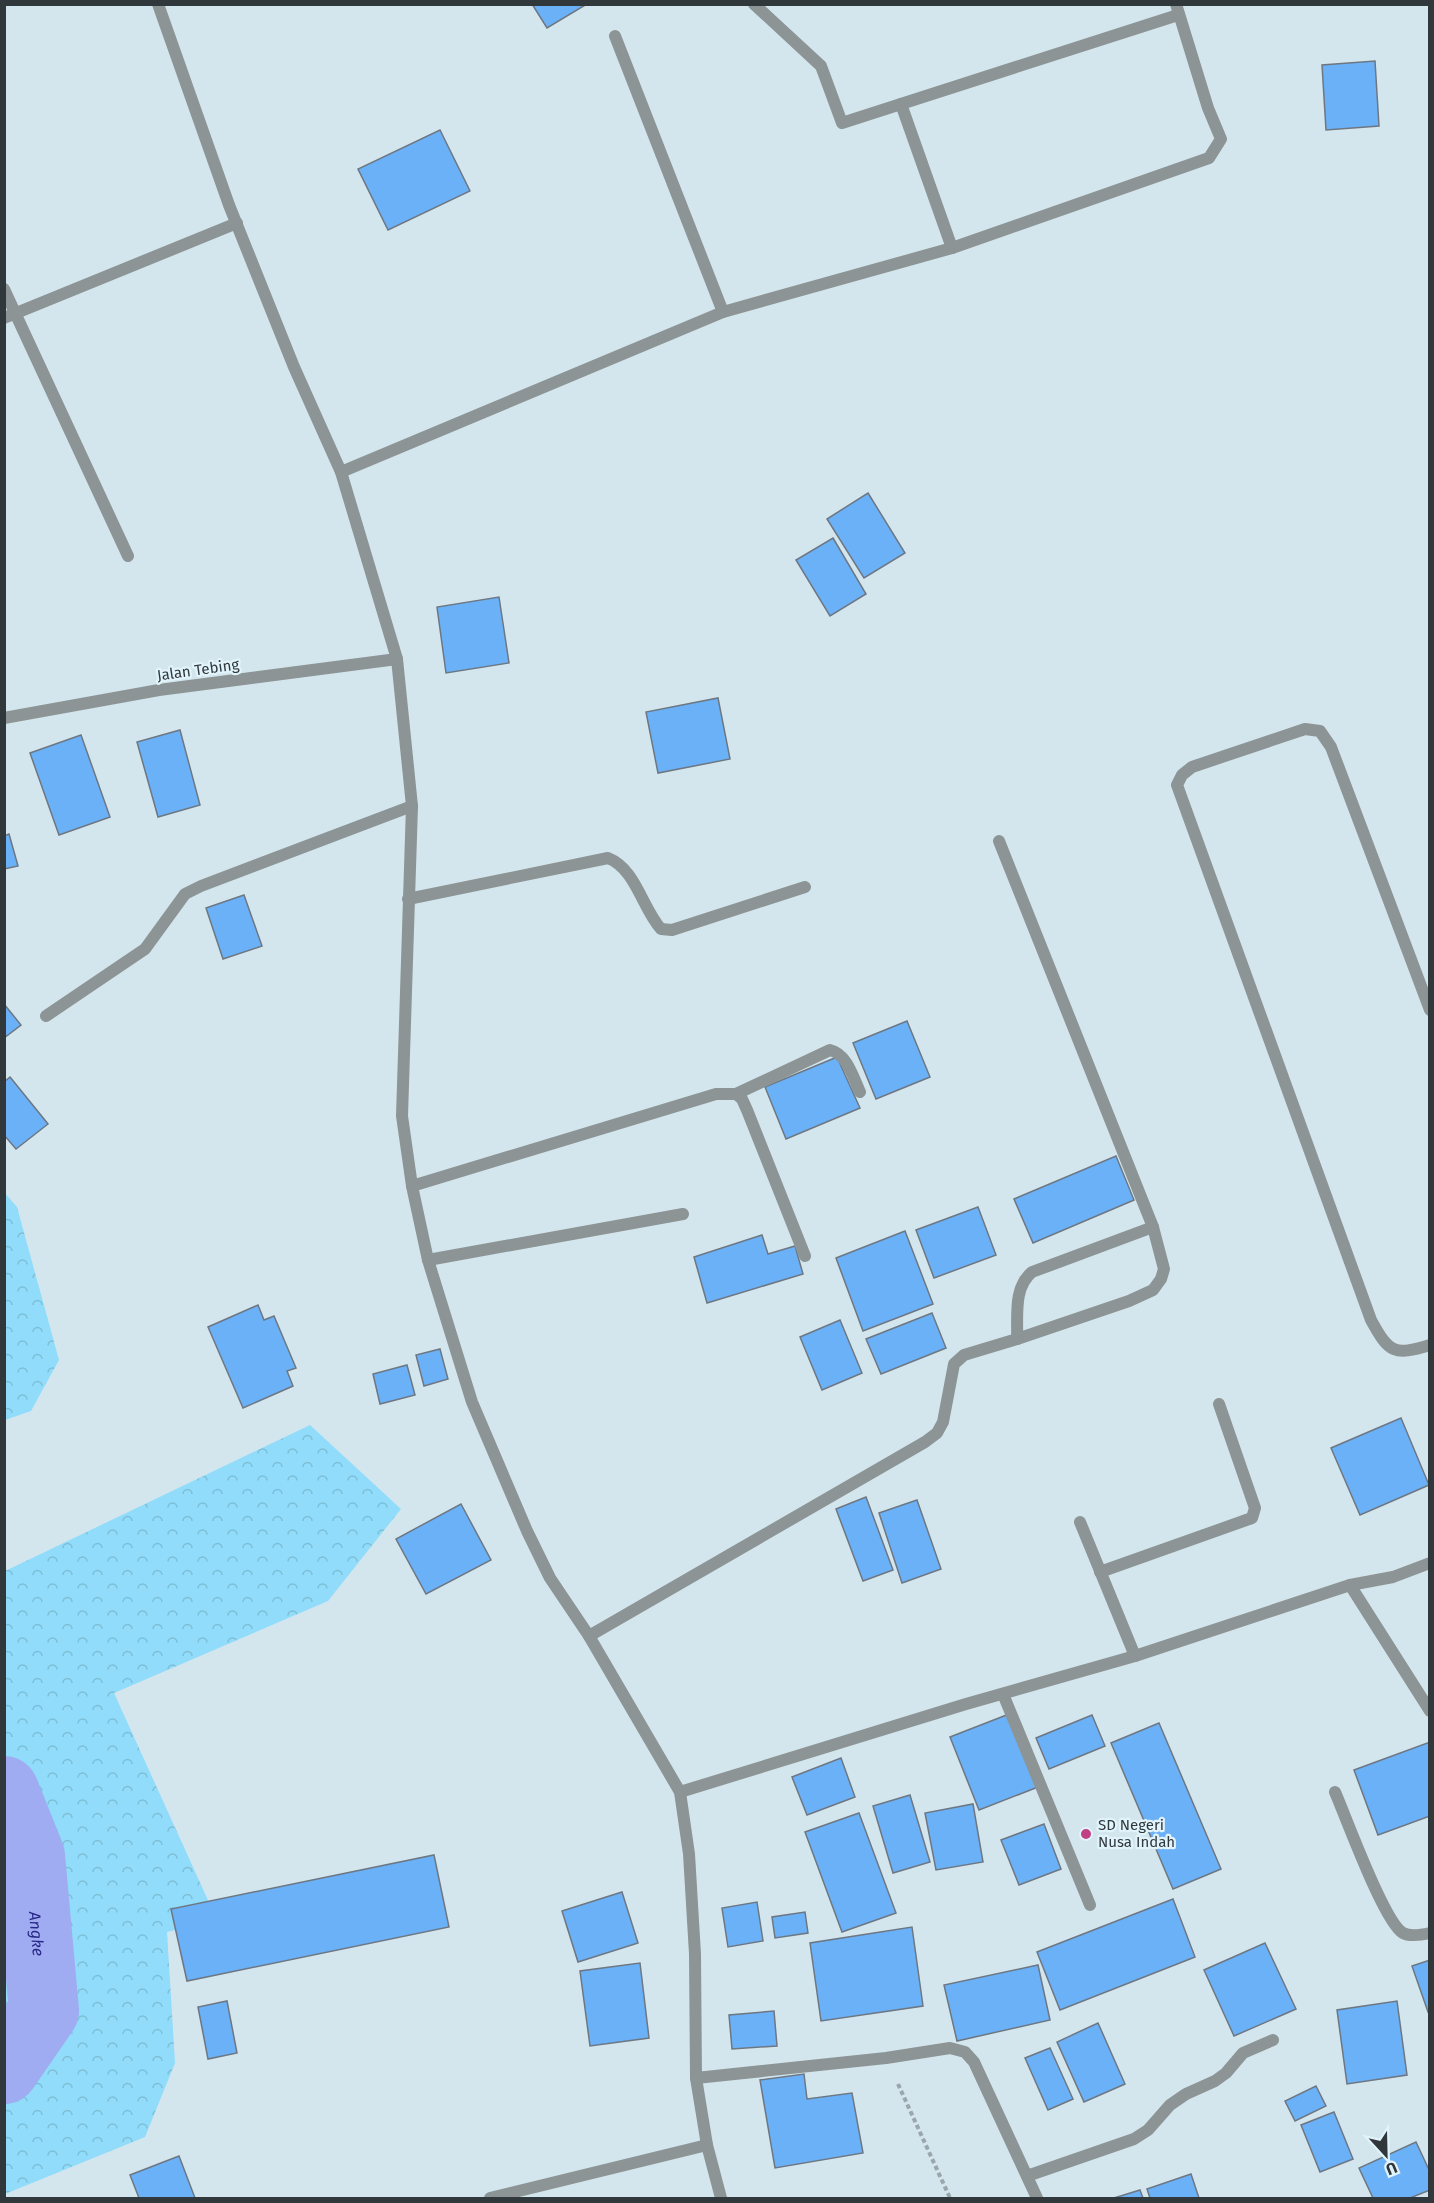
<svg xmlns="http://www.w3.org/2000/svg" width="1434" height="2203" viewBox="0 0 1434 2203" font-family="'Fira Sans',sans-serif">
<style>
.forest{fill:url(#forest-crowns)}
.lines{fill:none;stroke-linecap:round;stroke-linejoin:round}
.river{stroke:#9facf1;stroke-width:70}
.building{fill:#6bb1f7;stroke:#6d7783;stroke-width:1.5}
.path{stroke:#99a7ac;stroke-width:4;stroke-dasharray:4.5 3;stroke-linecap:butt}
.lane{stroke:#8c9495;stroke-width:12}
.street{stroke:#8c9495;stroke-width:12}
.poi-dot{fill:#c23f84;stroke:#e1f3fb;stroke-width:2}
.labels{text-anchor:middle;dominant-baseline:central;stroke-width:4.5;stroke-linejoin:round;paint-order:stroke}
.street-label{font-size:15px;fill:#31383b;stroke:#e1f3fb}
.poi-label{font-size:15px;fill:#31383b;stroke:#e1f3fb;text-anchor:start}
.water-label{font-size:16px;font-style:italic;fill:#292888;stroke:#e1f3fb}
</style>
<defs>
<pattern id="forest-crowns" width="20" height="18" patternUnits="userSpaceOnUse" patternTransform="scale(1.5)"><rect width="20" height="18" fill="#90dcfa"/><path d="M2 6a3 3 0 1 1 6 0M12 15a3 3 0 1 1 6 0" fill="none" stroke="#7dbed7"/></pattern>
</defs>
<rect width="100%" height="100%" fill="#d4e6ed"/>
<!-- forest -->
<g class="forest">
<path d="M 4,1192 L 17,1207 L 59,1360 L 31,1411 L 5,1420 Z"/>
<path d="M 310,1425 L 401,1509 L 328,1601 L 114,1693 L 217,1920 L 167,1932 L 175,2063 L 145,2137 L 5,2194 L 5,1571 Z"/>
</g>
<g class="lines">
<!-- river -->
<path class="river" id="s1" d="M 4,1791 L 30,1856 L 44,2011 L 4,2069"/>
</g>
<!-- building -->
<g class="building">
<path d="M 532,4 L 587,4 L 547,28 Z"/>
<path d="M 1375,61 L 1379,126 L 1326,130 L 1322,65 Z"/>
<path d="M 440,130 L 470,191 L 388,230 L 358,169 Z"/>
<path d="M 868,493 L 905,553 L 864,578 L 827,519 Z"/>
<path d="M 833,538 L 866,594 L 830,616 L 796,560 Z"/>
<path d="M 499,597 L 509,663 L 446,673 L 437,607 Z"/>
<path d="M 718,698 L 730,759 L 658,773 L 646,712 Z"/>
<path d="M 180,730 L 200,805 L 158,817 L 137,742 Z"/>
<path d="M 81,735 L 110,817 L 59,835 L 30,753 Z"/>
<path d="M 9,834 L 18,866 L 4,869 L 4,836 Z"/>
<path d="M 244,895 L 262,946 L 223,959 L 206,908 Z"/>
<path d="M 4,1004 L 21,1025 L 4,1038 Z"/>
<path d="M 907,1021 L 930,1077 L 876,1099 L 853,1043 Z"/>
<path d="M 837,1057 L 860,1108 L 786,1139 L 765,1087 Z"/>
<path d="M 10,1077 L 48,1124 L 16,1149 L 4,1135 L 4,1082 Z"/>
<path d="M 1116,1156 L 1134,1200 L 1033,1243 L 1014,1199 Z"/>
<path d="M 978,1207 L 996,1255 L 934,1278 L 916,1230 Z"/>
<path d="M 905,1231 L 933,1304 L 863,1331 L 836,1258 Z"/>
<path d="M 762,1235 L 768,1254 L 795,1246 L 803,1274 L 707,1303 L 694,1257 Z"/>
<path d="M 258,1305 L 264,1320 L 274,1316 L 296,1368 L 287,1371 L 293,1386 L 243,1408 L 208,1327 Z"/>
<path d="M 932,1313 L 946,1348 L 881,1374 L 866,1339 Z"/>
<path d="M 840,1320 L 862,1373 L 822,1390 L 800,1337 Z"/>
<path d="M 440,1349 L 448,1379 L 424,1386 L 416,1355 Z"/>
<path d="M 407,1365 L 415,1395 L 380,1404 L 373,1374 Z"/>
<path d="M 1401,1418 L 1429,1485 L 1360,1515 L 1331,1448 Z"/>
<path d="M 866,1497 L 893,1570 L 863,1581 L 836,1509 Z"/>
<path d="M 917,1500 L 941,1569 L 902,1583 L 879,1513 Z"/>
<path d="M 461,1504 L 491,1560 L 426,1594 L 396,1539 Z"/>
<path d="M 1009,1714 L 1038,1787 L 979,1810 L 950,1737 Z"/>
<path d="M 1092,1715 L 1105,1746 L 1049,1769 L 1036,1738 Z"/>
<path d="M 1159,1723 L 1221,1869 L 1173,1889 L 1111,1743 Z"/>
<path d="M 1430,1742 L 1430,1816 L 1378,1835 L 1354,1770 Z"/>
<path d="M 841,1758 L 855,1797 L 807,1815 L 792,1777 Z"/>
<path d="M 910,1795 L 930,1862 L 893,1873 L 873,1806 Z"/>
<path d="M 973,1804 L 983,1862 L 936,1870 L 925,1813 Z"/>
<path d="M 859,1813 L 896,1913 L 842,1932 L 805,1832 Z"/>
<path d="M 1044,1824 L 1061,1869 L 1019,1885 L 1001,1840 Z"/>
<path d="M 434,1855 L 449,1927 L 187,1981 L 171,1909 Z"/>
<path d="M 622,1892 L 638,1943 L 578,1962 L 562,1911 Z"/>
<path d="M 1173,1899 L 1195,1957 L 1060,2010 L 1037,1952 Z"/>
<path d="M 757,1902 L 763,1941 L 728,1947 L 722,1908 Z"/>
<path d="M 805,1912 L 808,1933 L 775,1938 L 772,1917 Z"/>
<path d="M 912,1927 L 923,2006 L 821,2021 L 810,1943 Z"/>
<path d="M 1265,1943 L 1296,2009 L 1234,2036 L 1204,1970 Z"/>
<path d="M 1430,1960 L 1430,2011 L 1428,2012 L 1412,1966 Z"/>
<path d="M 640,1963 L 649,2038 L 590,2046 L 580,1971 Z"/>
<path d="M 1038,1965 L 1050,2020 L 957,2041 L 944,1985 Z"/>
<path d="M 227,2001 L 237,2053 L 208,2059 L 198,2007 Z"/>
<path d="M 1397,2001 L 1407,2075 L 1347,2084 L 1337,2010 Z"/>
<path d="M 774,2011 L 777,2046 L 732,2049 L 729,2015 Z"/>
<path d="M 1098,2023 L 1125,2084 L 1084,2102 L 1057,2042 Z"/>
<path d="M 1050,2048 L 1073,2099 L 1048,2110 L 1025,2058 Z"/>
<path d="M 804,2074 L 807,2099 L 852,2093 L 863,2153 L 775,2168 L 760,2080 Z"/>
<path d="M 1316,2086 L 1326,2106 L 1295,2121 L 1285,2101 Z"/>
<path d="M 1334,2112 L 1353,2159 L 1320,2172 L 1301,2125 Z"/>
<path d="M 1416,2142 L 1430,2172 L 1430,2190 L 1410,2198 L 1373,2198 L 1359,2168 Z"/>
<path d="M 179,2156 L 195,2198 L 139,2198 L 130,2175 Z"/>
<path d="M 1191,2174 L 1199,2198 L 1150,2198 L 1147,2189 Z"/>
<path d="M 1140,2190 L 1143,2198 L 1114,2198 Z"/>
</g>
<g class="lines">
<!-- path -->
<path class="path" d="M 898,2084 L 950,2198"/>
<!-- lane -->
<g class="lane">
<path d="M 736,1094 L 830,1050 C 847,1054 853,1077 860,1092"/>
<path d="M 1003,1694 L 1090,1905"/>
<path d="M 490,2198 L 707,2145"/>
</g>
<!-- street -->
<g class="street">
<path d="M 158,4 L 229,205 L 294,367 L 341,472 L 397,659 L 412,806 L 402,1116 L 412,1186 L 428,1260 L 472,1402 L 527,1531 L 550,1578 L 589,1636 L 680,1792 L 689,1854 L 695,1954 L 696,2078 L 707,2145 L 721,2198"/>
<path d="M 754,4 L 821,66 L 842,123 L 901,104 L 952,248"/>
<path d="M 615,36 L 723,312"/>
<path d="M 901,104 L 1178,15"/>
<path d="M 4,289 L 128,556"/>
<path d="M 4,318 L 237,223"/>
<path d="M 341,472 L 723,312 L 952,248 L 1209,158 L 1221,139 L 1208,108 L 1176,4"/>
<path d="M 4,718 L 159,690 L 397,659"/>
<path d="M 999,841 L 1153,1227 L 1164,1269 L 1161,1279 L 1153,1290 L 1129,1301 L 1017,1339"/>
<path d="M 408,899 L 608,858 C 636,869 642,908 661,929 L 672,930 L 805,887"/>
<path d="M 1430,1010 L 1331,747 L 1320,731 L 1305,729 L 1192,767 L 1182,775 L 1177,785 L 1371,1320 C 1389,1353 1394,1356 1430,1345"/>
<path d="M 46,1016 L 145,949 L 185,894 L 201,886 L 412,806"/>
<path d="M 412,1186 L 716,1094 L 736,1094 L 742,1099 L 747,1110 L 805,1256"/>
<path d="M 428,1260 L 683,1214"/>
<path d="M 1080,1522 L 1135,1656"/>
<path d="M 1100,1572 L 1252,1518 L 1255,1508 L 1219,1404"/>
<path d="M 1350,1585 L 1430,1711"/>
<path d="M 589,1636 L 925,1442 L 937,1433 L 943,1422 L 954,1364 L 964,1355 L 1017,1339 C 1018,1316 1013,1288 1032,1272 L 1153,1227"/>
<path d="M 680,1792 L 966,1704 L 1135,1656 L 1350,1585 L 1393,1577 L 1430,1563"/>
<path d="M 1335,1792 C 1346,1817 1384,1922 1403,1933 C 1410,1937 1421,1935 1430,1933"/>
<path d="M 696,2078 L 886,2058 L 950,2048 L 965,2052 L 974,2062 L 1037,2198"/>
<path d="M 1027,2176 L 1134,2139 L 1148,2130 L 1170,2105 L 1186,2094 L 1215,2081 L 1226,2073 L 1243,2053 L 1273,2040"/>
</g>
</g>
<!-- markers -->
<circle class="poi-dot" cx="1086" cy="1834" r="6"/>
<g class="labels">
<!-- street labels -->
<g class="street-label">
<text transform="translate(198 670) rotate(-8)">Jalan Tebing</text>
</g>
<!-- poi labels -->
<g class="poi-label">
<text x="1098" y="1825">SD Negeri<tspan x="1098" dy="17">Nusa Indah</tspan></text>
</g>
<!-- water labels -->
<g class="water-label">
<text stroke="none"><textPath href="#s1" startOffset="148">Angke</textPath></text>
</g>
</g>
<!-- border -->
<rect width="1434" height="2203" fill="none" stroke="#31383b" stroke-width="12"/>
<!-- north arrow -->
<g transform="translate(1386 2155) rotate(158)" stroke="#e1f3fb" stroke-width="4.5" paint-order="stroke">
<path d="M0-4.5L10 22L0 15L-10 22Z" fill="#31383b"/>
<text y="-9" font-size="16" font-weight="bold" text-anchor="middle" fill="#31383b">U</text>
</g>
</svg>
